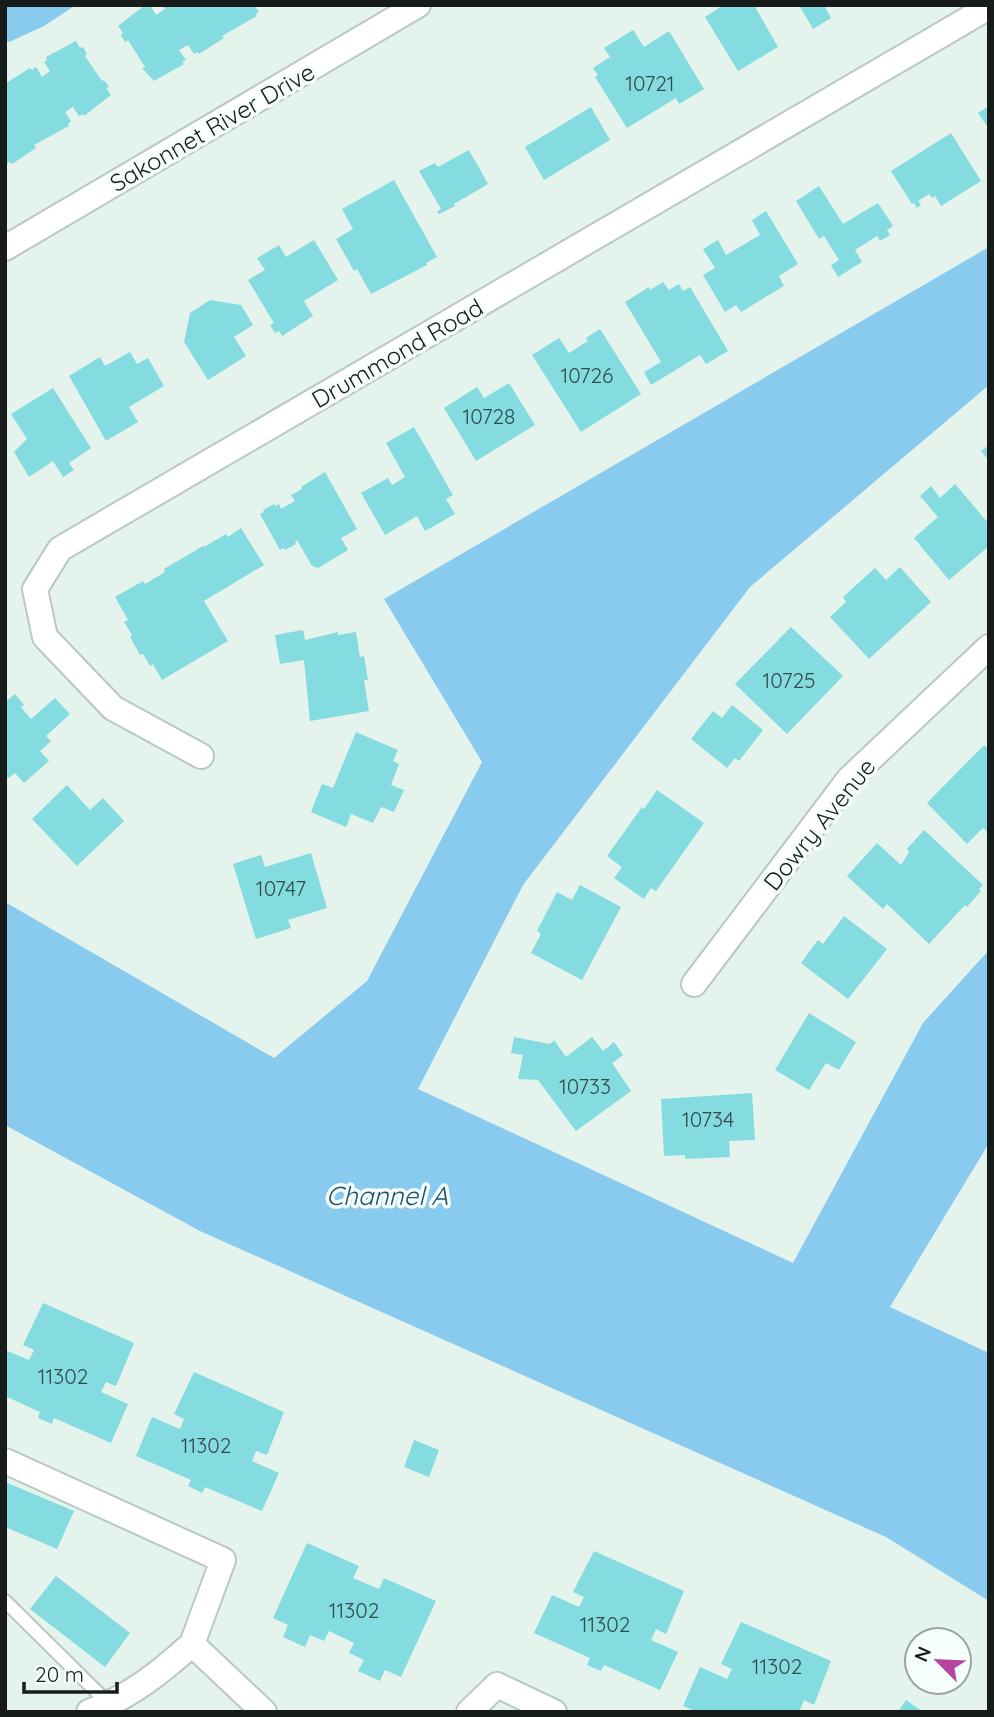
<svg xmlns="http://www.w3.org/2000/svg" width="994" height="1717" viewBox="0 0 994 1717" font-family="Quicksand,sans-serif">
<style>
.water{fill:#89caef}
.building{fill:#85dce0}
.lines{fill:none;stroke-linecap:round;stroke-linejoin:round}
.service-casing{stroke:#b9c8c1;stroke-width:16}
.minor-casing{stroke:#b9c8c1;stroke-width:28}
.service{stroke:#fff;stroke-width:12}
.minor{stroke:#fff;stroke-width:24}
.labels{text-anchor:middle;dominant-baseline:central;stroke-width:7;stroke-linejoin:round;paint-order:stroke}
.number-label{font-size:21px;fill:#324c4c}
.street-label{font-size:24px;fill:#171c1a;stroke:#f5fefa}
.water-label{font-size:26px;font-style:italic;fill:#20536c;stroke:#f5fefa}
</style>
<rect width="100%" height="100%" fill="#e4f3eb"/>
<!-- water -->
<g class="water">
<path d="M 5,5 L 76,5 L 44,26 L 9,42 L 5,41 Z"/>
<path d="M 989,247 L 989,385 L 750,587 L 523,885 L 418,1089 L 793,1263 L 923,1023 L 989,950 L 989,1143 L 890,1307 L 989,1353 L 989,1601 L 886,1537 L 200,1231 L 5,1125 L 5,902 L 274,1058 L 367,981 L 482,762 L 384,599 Z"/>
</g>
<!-- building -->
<g class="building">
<path d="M 145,5 L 147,8 L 150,5 L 156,15 L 165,9 L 162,5 L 254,5 L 259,12 L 255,14 L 257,16 L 222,36 L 224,38 L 199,54 L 197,52 L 194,54 L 188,45 L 179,50 L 186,60 L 182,62 L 184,64 L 154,81 L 142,68 L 145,67 L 128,40 L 125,42 L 121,35 L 123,33 L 118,26 Z"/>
<path d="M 724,5 L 754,5 L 778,47 L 738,71 L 705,17 Z"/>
<path d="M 799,5 L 824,5 L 831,18 L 813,29 Z"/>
<path d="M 633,30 L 644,47 L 669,31 L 704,89 L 679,104 L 676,98 L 627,128 L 595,77 L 598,75 L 593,68 L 610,57 L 604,48 Z"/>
<path d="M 76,41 L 80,48 L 83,47 L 87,54 L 85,56 L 102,81 L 104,80 L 109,87 L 106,88 L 111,95 L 84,116 L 83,114 L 79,116 L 73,107 L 65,112 L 71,121 L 68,124 L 69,126 L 34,145 L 36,148 L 12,164 L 10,162 L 6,164 L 6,83 L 30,68 L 32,70 L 36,67 L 42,77 L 50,71 L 44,62 L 47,60 L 46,57 Z"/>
<path d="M 989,106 L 989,129 L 978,113 Z"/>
<path d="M 591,107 L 610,140 L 544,180 L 525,147 Z"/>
<path d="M 951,133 L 981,181 L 941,206 L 935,196 L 932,198 L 929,194 L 918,201 L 921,205 L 917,208 L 914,203 L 912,204 L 891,171 Z"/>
<path d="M 469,150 L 488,184 L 454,204 L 455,206 L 439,214 L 437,212 L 441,209 L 419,171 L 435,163 L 438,167 Z"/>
<path d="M 394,180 L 437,257 L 426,263 L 427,265 L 371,294 L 357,269 L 354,271 L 336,239 L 353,229 L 342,209 Z"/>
<path d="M 819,186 L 843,224 L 878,203 L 893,226 L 887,230 L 890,235 L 880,241 L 877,236 L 855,250 L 862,262 L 838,277 L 831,265 L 839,260 L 824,236 L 819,239 L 796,201 Z"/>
<path d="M 766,211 L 798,264 L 779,276 L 784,286 L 741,312 L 736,305 L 725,312 L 703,275 L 715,268 L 703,249 L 718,240 L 726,255 L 760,235 L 752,220 Z"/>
<path d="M 314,240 L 338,280 L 304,301 L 313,316 L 282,336 L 279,331 L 275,333 L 270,325 L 274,323 L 248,280 L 265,270 L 257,258 L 279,245 L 286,257 Z"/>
<path d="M 663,282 L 669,290 L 679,284 L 683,291 L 690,287 L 728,351 L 706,364 L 700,355 L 651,385 L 644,372 L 661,362 L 625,302 L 649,287 L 650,290 Z"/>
<path d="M 210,300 L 241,305 L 253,325 L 234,337 L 246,356 L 208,380 L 184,342 L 190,313 Z"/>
<path d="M 600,329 L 641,394 L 581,432 L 532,355 L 559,338 L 569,353 L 588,341 L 586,338 Z"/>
<path d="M 130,352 L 137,364 L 148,358 L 164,386 L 129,407 L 138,422 L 106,441 L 69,376 L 100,357 L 105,366 Z"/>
<path d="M 509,383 L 535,425 L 476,461 L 444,408 L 477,387 L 484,398 Z"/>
<path d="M 53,388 L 91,448 L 69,463 L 74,470 L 63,477 L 53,461 L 29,477 L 14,452 L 27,439 L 11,414 Z"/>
<path d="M 414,427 L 453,495 L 446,499 L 455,514 L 425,531 L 417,516 L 385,535 L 361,493 L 388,478 L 392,485 L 405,477 L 386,443 Z"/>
<path d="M 989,445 L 989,461 L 981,451 Z"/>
<path d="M 325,472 L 357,529 L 341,538 L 348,550 L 318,568 L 312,566 L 297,540 L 295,542 L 296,544 L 285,550 L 284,548 L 280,550 L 260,514 L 264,512 L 263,510 L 274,504 L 275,506 L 279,504 L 281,509 L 295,501 L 291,495 L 302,489 L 301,487 Z"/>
<path d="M 955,484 L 989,524 L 989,546 L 949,580 L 914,538 L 938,517 L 920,496 L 931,486 L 940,498 Z"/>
<path d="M 241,528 L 264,565 L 204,601 L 228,641 L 162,680 L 153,664 L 150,666 L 143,654 L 140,655 L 130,637 L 132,635 L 124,622 L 128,620 L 115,597 L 143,581 L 145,584 L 165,572 L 164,569 L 203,546 L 204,547 L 226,534 L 228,537 Z"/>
<path d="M 900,567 L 931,602 L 869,659 L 830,617 L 846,602 L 843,597 L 875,568 L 886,580 Z"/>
<path d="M 791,627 L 843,676 L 787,734 L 735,684 Z"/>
<path d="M 303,630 L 305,640 L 338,632 L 338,635 L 356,632 L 360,657 L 364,656 L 368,680 L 364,680 L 369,711 L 310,721 L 304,660 L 280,664 L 275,635 Z"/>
<path d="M 15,694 L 24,705 L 21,707 L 31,719 L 55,698 L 70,714 L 46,736 L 51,741 L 40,751 L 49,761 L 24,783 L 15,773 L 8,778 L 5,775 L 5,702 Z"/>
<path d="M 732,705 L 763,730 L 739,761 L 735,758 L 727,768 L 691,739 L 713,711 L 722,718 Z"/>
<path d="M 356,732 L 398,750 L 393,761 L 399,764 L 391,785 L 404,790 L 394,812 L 381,807 L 373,823 L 351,814 L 346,827 L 311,812 L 322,784 L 333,788 Z"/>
<path d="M 984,745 L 989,749 L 989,833 L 983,828 L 967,844 L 927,803 Z"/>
<path d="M 67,785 L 90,810 L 103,798 L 124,821 L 77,866 L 32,819 Z"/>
<path d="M 657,790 L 704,823 L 656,891 L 651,888 L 644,899 L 614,878 L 622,867 L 607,856 L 642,807 L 644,809 Z"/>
<path d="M 924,830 L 983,885 L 979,889 L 981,891 L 967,907 L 965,905 L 929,944 L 887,904 L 883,909 L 847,876 L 877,843 L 901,865 L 909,852 L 907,849 Z"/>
<path d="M 311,853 L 327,908 L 288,920 L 291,928 L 256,939 L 233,864 L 261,855 L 265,867 Z"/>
<path d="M 580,885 L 621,907 L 582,980 L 531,953 L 541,934 L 537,931 L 557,892 L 572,900 Z"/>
<path d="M 844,916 L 887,949 L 848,999 L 801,963 L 818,940 L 823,944 Z"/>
<path d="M 809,1013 L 856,1042 L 839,1070 L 826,1063 L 809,1090 L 775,1070 Z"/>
<path d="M 514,1037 L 550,1044 L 554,1040 L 566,1057 L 592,1037 L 603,1051 L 614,1042 L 623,1055 L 612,1063 L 631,1091 L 576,1131 L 538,1080 L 518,1079 L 523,1055 L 511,1053 Z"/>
<path d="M 752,1093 L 755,1140 L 729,1141 L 730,1157 L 685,1159 L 685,1155 L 664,1156 L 661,1099 Z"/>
<path d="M 43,1303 L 134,1343 L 116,1386 L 106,1382 L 101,1392 L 128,1404 L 111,1443 L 54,1418 L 52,1424 L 38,1418 L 40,1412 L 5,1396 L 5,1350 L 29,1360 L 34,1350 L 23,1345 Z"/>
<path d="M 194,1372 L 284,1412 L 267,1455 L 256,1451 L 252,1461 L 279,1473 L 262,1511 L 205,1487 L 202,1493 L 188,1486 L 191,1480 L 136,1456 L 152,1417 L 180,1429 L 184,1419 L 174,1414 Z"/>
<path d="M 414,1440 L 439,1450 L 429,1477 L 404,1467 Z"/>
<path d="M 5,1482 L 74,1511 L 57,1549 L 5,1527 Z"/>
<path d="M 307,1543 L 359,1566 L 353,1578 L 379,1589 L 384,1578 L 436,1601 L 401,1677 L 385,1670 L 380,1681 L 358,1671 L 364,1660 L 349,1653 L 354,1643 L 329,1631 L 324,1641 L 310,1635 L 305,1647 L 283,1637 L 288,1625 L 273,1618 Z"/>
<path d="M 594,1551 L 684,1591 L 666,1634 L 656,1629 L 651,1640 L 678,1652 L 660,1690 L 604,1665 L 601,1671 L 587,1665 L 590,1658 L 534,1633 L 552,1595 L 579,1607 L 584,1597 L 573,1592 Z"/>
<path d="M 56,1576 L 130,1633 L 105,1667 L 30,1609 Z"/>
<path d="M 741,1622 L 831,1661 L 814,1705 L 804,1700 L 799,1712 L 697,1712 L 683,1706 L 700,1667 L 727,1679 L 732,1669 L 721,1664 Z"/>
<path d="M 906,1700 L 923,1712 L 898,1712 Z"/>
</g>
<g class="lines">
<!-- service casing -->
<g class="service-casing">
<path id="service" d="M 5,1601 L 109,1704"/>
</g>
<!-- minor casing -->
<g class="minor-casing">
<g id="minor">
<path d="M 5,248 L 418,5"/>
<path d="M 201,756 L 113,708 L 45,637 L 35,589 L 60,549 L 989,7"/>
<path d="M 694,984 L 849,779 L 989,647"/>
<path d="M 5,1461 L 223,1560 L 192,1644 L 264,1712"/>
<path d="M 89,1712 C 130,1697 161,1672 192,1644"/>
<path d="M 469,1712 L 497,1685 L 554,1712"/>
</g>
</g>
<!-- service -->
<use href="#service" class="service"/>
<!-- minor -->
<use href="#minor" class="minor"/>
</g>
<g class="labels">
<!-- number labels -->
<g class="number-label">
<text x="650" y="83">10721</text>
<text x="587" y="375">10726</text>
<text x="489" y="416">10728</text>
<text x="789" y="680">10725</text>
<text x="281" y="888">10747</text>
<text x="585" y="1086">10733</text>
<text x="708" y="1119">10734</text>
<text x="63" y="1376">11302</text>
<text x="206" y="1445">11302</text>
<text x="354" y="1610">11302</text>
<text x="605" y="1624">11302</text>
<text x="777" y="1666">11302</text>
</g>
<!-- street labels -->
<g class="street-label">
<text transform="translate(212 127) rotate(-30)">Sakonnet River Drive</text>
<text transform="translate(397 353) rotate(-30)">Drummond Road</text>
<text transform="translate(819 824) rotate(-51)">Dowry Avenue</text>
</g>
<!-- water labels -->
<g class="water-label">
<text x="387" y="1195">Channel A</text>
</g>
</g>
<!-- border -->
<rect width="994" height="1717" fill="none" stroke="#171c1a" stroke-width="14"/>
<!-- north arrow -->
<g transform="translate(938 1661) rotate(294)"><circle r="33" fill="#f5fefa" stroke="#9ca4a0" stroke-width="2"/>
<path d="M0-5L12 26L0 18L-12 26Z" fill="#b6439d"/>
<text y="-10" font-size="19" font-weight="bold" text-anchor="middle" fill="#171c1a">N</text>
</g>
<!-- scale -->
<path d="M24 1682v10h93v-10" fill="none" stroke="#171c1a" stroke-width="3.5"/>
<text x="35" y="1682" font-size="21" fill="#171c1a" stroke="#f5fefa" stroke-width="5" paint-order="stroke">20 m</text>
</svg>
